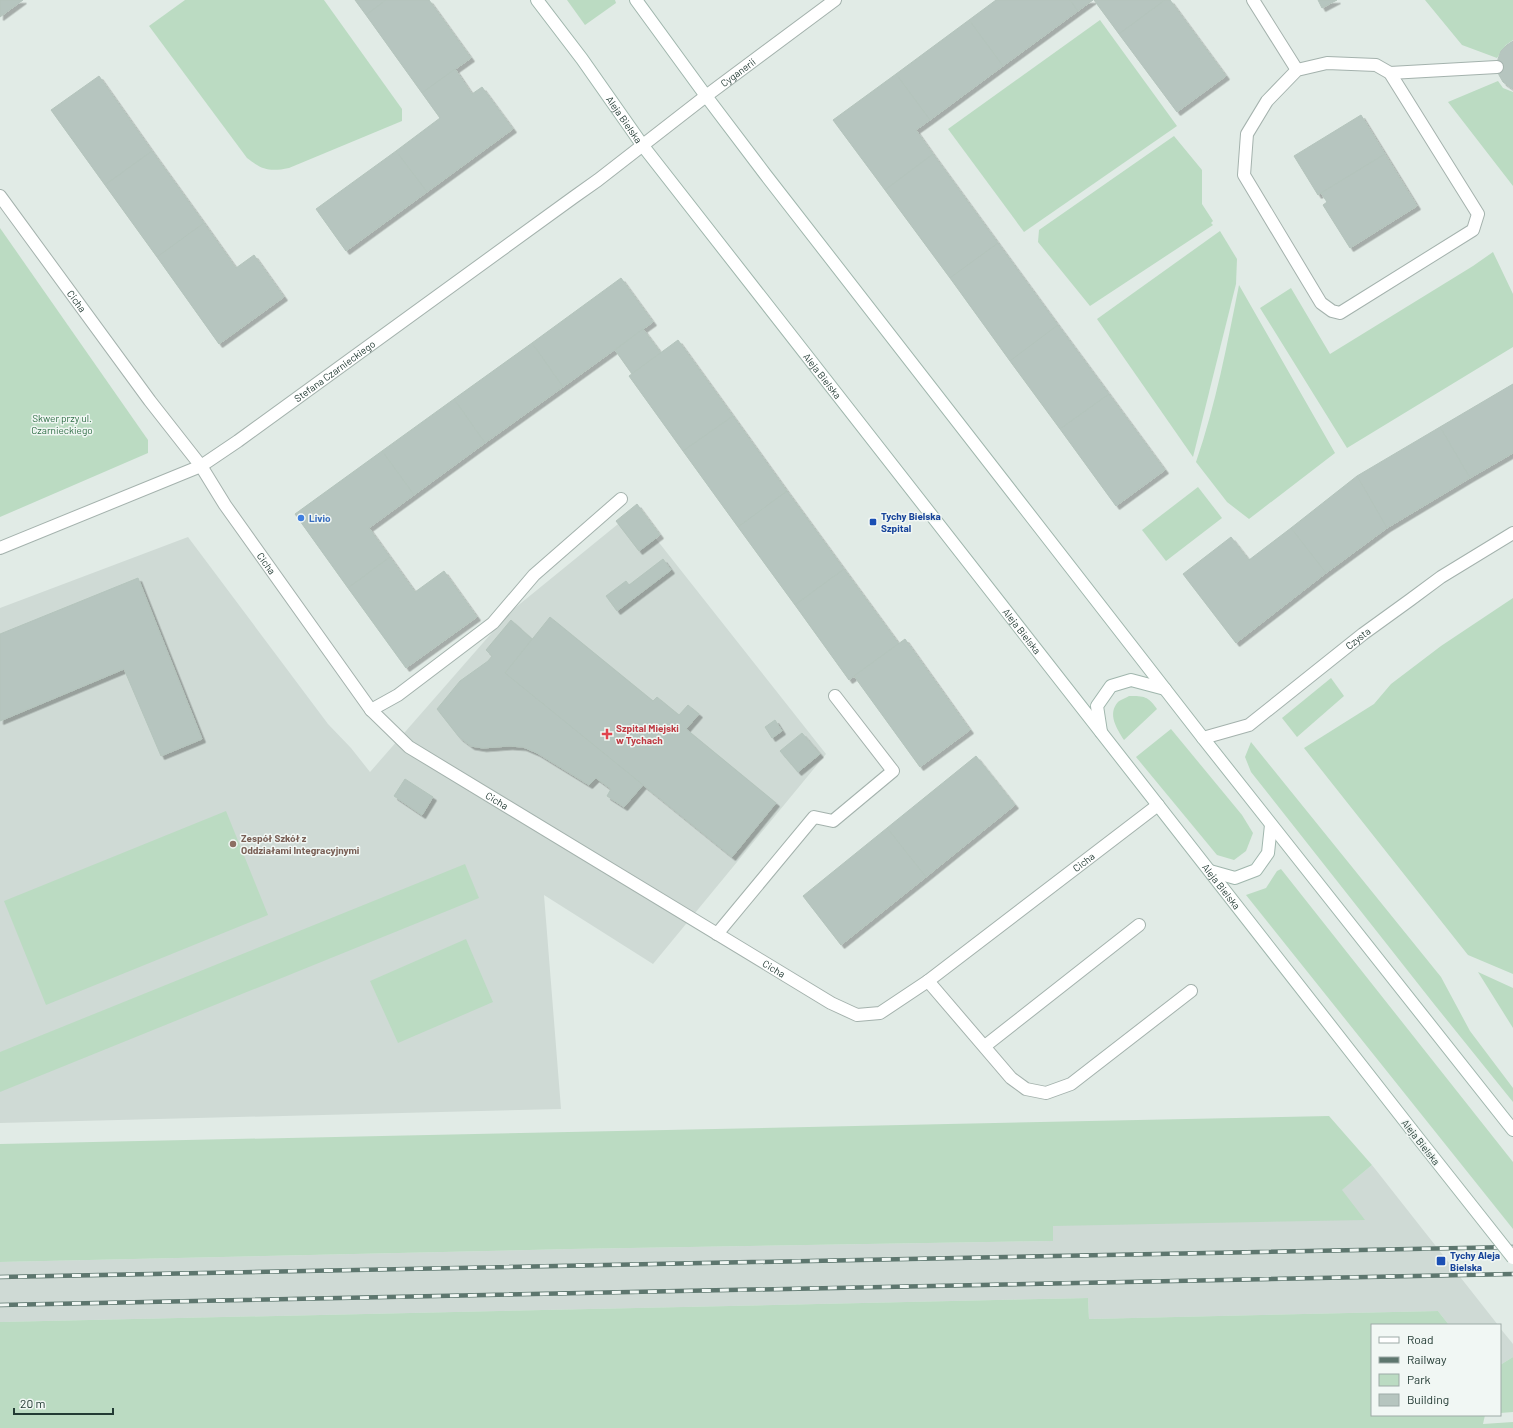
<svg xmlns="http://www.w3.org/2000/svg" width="1513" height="1428" viewBox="0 0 1513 1428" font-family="Barlow,sans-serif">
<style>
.built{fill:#cfdad5}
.green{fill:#bbdbc2}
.building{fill:#b6c5bf;stroke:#b4c4bc;filter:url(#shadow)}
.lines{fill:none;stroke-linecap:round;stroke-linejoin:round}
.lane-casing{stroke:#a4b2ad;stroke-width:14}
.street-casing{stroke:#a4b2ad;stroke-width:14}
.secondary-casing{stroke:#a0b6ad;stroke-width:14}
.lane{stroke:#fff;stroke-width:12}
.street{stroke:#fff;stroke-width:12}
.secondary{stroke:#fff;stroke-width:12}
.rail-casing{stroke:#5d766e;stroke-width:4.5}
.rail{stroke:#f1f7f4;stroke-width:3;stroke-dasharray:9;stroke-linecap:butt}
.secondary-bridge-casing{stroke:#a0b6ad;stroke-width:14;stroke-linecap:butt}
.secondary-bridge{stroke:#fff;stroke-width:12}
.shop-dot{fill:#3f7fe0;stroke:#f1f7f4;stroke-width:1.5}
.transit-dot{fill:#1a4fb4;stroke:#f1f7f4;stroke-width:1.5}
.health-dot{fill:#e0444e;stroke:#f1f7f4;stroke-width:1.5}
.education-dot{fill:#8d6e63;stroke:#f1f7f4;stroke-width:1.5}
.labels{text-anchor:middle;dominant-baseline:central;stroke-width:3;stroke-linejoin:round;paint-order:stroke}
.street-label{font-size:10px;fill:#223a33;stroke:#f1f7f4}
.park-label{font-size:10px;fill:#2f6e45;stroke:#f1f7f4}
.transit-label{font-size:10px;font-weight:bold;fill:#164399;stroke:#f1f7f4;text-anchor:start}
.shop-label{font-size:10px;font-weight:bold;fill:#366cbe;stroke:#f1f7f4;text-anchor:start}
.health-label{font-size:10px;font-weight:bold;fill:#be3a42;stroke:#f1f7f4;text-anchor:start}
.education-label{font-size:10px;font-weight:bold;fill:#785e54;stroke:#f1f7f4;text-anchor:start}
</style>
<defs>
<filter id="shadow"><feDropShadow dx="3.5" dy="3.5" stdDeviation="0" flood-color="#0004"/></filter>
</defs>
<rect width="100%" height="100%" fill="#e1ebe6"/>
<!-- built -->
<g class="built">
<path d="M 634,511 L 826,754 L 653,964 L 544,895 L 561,1109 L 0,1123 L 0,608 L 188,537 L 328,724 L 351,748 L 370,772 L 510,612 Z"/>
<path d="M 1372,1165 L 1498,1325 L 1449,1325 L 1438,1311 L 1089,1319 L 1088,1298 L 0,1322 L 0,1262 L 571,1249 L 1052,1241 L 1052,1221 L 1338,1193 Z"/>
<path d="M 1500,1328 L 1513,1344 L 1513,1357 L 1500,1365 Z"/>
</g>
<!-- green -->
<g class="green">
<path d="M 185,0 L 324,0 L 402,109 L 402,121 L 289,168 C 270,172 262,170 247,158 L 149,26 Z"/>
<path d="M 567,0 L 615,0 L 616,3 L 585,25 Z"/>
<path d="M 1425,0 L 1513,0 L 1513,40 L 1506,45 L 1497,58 L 1462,45 Z"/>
<path d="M 1100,20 L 1177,126 L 1024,232 L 948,129 Z"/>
<path d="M 1498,81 L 1503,88 L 1513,92 L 1513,186 L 1448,102 Z"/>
<path d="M 1174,136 L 1202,170 L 1202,204 L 1213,221 L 1211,223 L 1213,225 L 1090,306 L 1038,242 L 1039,230 Z"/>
<path d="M 0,228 L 148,440 L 148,453 L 0,517 Z"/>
<path d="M 1220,231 L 1237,259 L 1236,284 L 1193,457 L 1097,319 Z"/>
<path d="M 1493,252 L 1513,294 L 1513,347 L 1347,448 L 1260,308 L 1291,288 L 1330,354 L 1473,266 Z"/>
<path d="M 1239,285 L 1335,453 L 1249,519 L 1227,502 L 1196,462 C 1216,404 1227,345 1239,285 Z"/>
<path d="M 1198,487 L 1222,518 L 1166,561 L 1142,530 Z"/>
<path d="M 1513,598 L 1513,974 L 1468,955 L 1304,748 L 1374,704 L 1391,684 L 1441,646 Z"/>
<path d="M 1331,678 L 1344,696 L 1297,737 L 1282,718 Z"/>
<path d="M 1129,696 C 1144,696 1148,696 1157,709 L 1124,740 C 1117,729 1107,714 1118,702 C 1120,700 1126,698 1129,696 Z"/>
<path d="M 1171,729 L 1242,815 L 1253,833 L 1246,851 L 1234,860 L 1217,855 L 1136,757 Z"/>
<path d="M 1251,742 L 1441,977 L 1470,1031 L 1513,1088 L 1513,1102 L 1434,1004 L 1251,772 L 1245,757 Z"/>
<path d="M 226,811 L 268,915 L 46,1005 L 4,901 Z"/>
<path d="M 465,864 L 479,898 L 0,1092 L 0,1052 Z"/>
<path d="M 1281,869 L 1513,1162 L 1513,1229 L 1246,895 L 1266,888 L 1277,871 Z"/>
<path d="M 466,939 L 493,1002 L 398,1043 L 370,981 Z"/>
<path d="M 1478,972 L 1513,988 L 1513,1028 Z"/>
<path d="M 1329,1116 L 1372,1165 L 1342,1190 L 1365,1220 L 1053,1226 L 1053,1241 L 571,1249 L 0,1262 L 0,1144 Z"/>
<path d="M 1088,1298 L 1089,1319 L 1438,1311 L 1449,1325 L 1372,1325 L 1372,1415 L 1485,1415 L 1483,1424 L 1513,1422 L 1513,1428 L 0,1428 L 0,1322 Z"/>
<path d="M 1513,1357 L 1513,1412 L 1500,1413 L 1500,1365 Z"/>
</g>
<!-- building -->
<g class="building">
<path d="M 0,0 L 23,0 L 0,17 Z"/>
<path d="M 355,0 L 386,0 L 366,15 Z"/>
<path d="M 386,0 L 429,0 L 471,58 L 422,93 L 366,15 Z"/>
<path d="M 996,0 L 1070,0 L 1078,11 L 1003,66 L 969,20 Z"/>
<path d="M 1070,0 L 1093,0 L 1078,11 Z"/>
<path d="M 1094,0 L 1165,0 L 1119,34 Z"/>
<path d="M 1165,0 L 1170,0 L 1226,76 L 1177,112 L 1119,34 Z"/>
<path d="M 1318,0 L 1337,0 L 1322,8 Z"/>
<path d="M 969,20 L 1003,66 L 930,120 L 896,74 Z"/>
<path d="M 1513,41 L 1513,89 L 1503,82 L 1499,75 L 1497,67 L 1498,59 L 1501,51 L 1507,45 Z"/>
<path d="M 455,69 L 472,94 L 482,87 L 513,129 L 427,192 L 396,151 L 440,118 L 422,93 Z"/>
<path d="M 896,74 L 930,120 L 916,130 L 933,154 L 885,190 L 833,120 Z"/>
<path d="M 99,76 L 152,151 L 105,185 L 51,110 Z"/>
<path d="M 1361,115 L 1385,154 L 1318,195 L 1294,156 Z"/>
<path d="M 152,151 L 204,223 L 157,257 L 105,185 Z"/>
<path d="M 396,151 L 427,192 L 346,251 L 316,209 Z"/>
<path d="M 933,154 L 998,243 L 950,278 L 885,190 Z"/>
<path d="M 1385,154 L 1417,206 L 1350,248 L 1323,205 L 1327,202 L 1321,193 Z"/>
<path d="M 204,223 L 236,268 L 254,255 L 284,297 L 219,344 L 157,257 Z"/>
<path d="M 998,243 L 1058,325 L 1010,361 L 950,278 Z"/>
<path d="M 621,278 L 653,322 L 563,387 L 532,343 Z"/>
<path d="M 1058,325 L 1109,394 L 1060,429 L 1010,361 Z"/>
<path d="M 643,329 L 661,353 L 632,374 L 615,350 Z"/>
<path d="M 678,340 L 733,416 L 683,451 L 629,376 Z"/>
<path d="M 532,343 L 563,387 L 485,443 L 454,399 Z"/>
<path d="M 1513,384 L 1513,453 L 1470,478 L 1440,427 Z"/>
<path d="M 1109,394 L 1165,470 L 1116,506 L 1060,429 Z"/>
<path d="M 454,399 L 485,443 L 414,495 L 382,451 Z"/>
<path d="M 733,416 L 787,491 L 738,527 L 683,451 Z"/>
<path d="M 1440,427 L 1470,478 L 1387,528 L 1357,476 Z"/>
<path d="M 382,451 L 414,495 L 369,528 L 390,557 L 348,588 L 295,514 Z"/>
<path d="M 1357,476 L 1387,528 L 1326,573 L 1291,528 Z"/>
<path d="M 787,491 L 844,569 L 795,605 L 738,527 Z"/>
<path d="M 637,504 L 660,535 L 639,551 L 616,521 Z"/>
<path d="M 1291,528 L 1326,573 L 1236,643 L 1183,574 L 1231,537 L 1249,560 Z"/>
<path d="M 390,557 L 415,592 L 444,571 L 477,617 L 406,668 L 348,588 Z"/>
<path d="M 663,559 L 671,570 L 617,611 L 606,596 L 626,581 L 629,585 Z"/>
<path d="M 844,569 L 899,644 L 849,680 L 795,605 Z"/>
<path d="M 138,578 L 202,739 L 161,756 L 124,669 L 0,721 L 0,634 Z"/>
<path d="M 550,617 L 653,701 L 657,697 L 679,715 L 688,705 L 699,714 L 686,729 L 776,803 L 732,857 L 505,673 Z"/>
<path d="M 511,620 L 532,639 L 505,673 L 643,785 L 624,807 L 607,796 L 611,789 L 596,778 L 589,785 L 537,753 L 523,747 L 509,746 L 483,748 L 471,746 L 459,737 L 437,709 L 460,681 L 488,661 L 492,656 L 486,650 Z"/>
<path d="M 905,639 L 970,730 L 920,767 L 854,676 Z"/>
<path d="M 775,720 L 782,731 L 772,738 L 765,727 Z"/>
<path d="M 802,733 L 820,754 L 798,772 L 780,751 Z"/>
<path d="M 976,756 L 1015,805 L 926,877 L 887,828 Z"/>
<path d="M 405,779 L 433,797 L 422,815 L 394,796 Z"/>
<path d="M 887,828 L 926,877 L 841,945 L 803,896 Z"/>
</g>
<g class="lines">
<!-- lane casing -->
<g class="lane-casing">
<g id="lane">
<path d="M 1253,0 L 1297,70"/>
<path d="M 1327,63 L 1376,65 L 1390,73 L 1478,214 L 1473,230 L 1340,313 L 1332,311 L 1321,303 L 1244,175 L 1247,134 L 1267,101 L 1297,70 Z"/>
<path d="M 1390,73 L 1497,67"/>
<path d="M 371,710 L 398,695 L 493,623 L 534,575 L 621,499"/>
<path d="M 717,934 L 814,817 L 833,821 L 893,771 L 835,696"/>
<path d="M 928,981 L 1011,1078 L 1026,1089 L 1046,1093 L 1071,1084 L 1191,991"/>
<path d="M 985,1046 L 1139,925"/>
</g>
</g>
<!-- street casing -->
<g class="street-casing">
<g id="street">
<path id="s1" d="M 0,196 L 150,401 L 201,466 L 225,505 L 371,710 L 409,747 L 831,1003 L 857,1015 L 880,1013 L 928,981 L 1158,805"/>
<path id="s2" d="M 0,548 L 201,466 L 238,441 L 574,197 L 598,180 L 706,96 L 835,0"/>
<path id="s3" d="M 1203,738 L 1249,725 L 1363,634 L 1410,600 L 1441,577 L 1513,533"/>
</g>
</g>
<!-- secondary casing -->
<g class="secondary-casing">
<g id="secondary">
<path id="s4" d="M 537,0 L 582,59 L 643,146 L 1411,1129"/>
<path d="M 636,0 L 706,96 L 765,174 L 1203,738 L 1513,1130"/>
<path d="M 1101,732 L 1097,706 L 1111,686 L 1131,680 L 1165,689"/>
<path d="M 1210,871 L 1235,878 L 1256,870 L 1268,853 L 1271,825"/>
</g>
</g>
<!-- lane -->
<use href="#lane" class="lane"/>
<!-- street -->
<use href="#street" class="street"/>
<!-- secondary -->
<use href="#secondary" class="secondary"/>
<!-- rail casing -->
<g class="rail-casing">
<g id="rail">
<path d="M 0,1277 L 1513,1247"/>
<path d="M 0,1305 L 1513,1274"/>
</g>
</g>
<!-- rail -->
<use href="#rail" class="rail"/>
<!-- secondary-bridge casing -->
<g class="secondary-bridge-casing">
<path id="secondary-bridge" d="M 1411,1129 L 1513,1258"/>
</g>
<!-- secondary-bridge -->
<use href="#secondary-bridge" class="secondary-bridge"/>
</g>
<!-- markers -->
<circle class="shop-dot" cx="301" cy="518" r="4"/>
<g class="transit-dot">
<rect x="869" y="518" width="8" height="8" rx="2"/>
<rect x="1436" y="1256" width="10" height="10" rx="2"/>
</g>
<path class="health-dot" d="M605 728h4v4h4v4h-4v4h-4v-4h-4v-4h4z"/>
<circle class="education-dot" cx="233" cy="844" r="4"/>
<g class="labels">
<!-- street labels -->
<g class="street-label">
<text stroke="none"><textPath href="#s2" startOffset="883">Cyganerii</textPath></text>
<text stroke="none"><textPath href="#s4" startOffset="148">Aleja Bielska</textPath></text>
<text stroke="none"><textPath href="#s1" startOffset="130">Cicha</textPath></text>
<text stroke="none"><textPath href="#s2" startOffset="381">Stefana Czarnieckiego</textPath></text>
<text stroke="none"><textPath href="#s4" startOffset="472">Aleja Bielska</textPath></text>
<text stroke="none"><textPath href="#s1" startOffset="454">Cicha</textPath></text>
<text stroke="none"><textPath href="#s4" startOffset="796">Aleja Bielska</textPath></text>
<text stroke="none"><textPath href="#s3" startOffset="187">Czysta</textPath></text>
<text stroke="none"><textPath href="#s1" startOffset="790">Cicha</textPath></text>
<text stroke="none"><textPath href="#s1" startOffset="1486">Cicha</textPath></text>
<text stroke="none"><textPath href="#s4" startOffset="1120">Aleja Bielska</textPath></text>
<text stroke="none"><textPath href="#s1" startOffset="1114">Cicha</textPath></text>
<text transform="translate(1421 1142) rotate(52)">Aleja Bielska</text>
</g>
<!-- park labels -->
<g class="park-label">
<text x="62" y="418">Skwer przy ul.<tspan x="62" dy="12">Czarnieckiego</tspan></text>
</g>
<!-- transit labels -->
<g class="transit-label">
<text x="881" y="516">Tychy Bielska<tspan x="881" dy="12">Szpital</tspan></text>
<text x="1450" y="1255">Tychy Aleja<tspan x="1450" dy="12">Bielska</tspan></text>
</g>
<!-- shop labels -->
<g class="shop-label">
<text x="309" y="518">Livio</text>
</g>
<!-- health labels -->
<g class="health-label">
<text x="616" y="728">Szpital Miejski<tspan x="616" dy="12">w Tychach</tspan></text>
</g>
<!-- education labels -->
<g class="education-label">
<text x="241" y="838">Zespół Szkół z<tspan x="241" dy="12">Oddziałami Integracyjnymi</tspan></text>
</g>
</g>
<!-- legend -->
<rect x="1371" y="1324" width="130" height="92" fill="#f1f7f4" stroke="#9eaba7"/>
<rect x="1379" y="1337" width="20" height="6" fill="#ffffff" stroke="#9eaba7"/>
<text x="1407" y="1344" font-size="12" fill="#223a33">Road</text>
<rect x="1379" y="1357" width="20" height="6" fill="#5d766e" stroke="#9eaba7"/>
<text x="1407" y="1364" font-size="12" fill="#223a33">Railway</text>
<rect x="1379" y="1374" width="20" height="12" fill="#bbdbc2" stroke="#9eaba7"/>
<text x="1407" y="1384" font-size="12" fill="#223a33">Park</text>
<rect x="1379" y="1394" width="20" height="12" fill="#b6c5bf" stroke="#9eaba7"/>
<text x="1407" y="1404" font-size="12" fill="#223a33">Building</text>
<!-- scale -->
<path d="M14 1408v6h99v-6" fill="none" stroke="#223a33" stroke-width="2"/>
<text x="20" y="1408" font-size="12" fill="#223a33" stroke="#f1f7f4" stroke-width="3" paint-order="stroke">20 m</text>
</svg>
